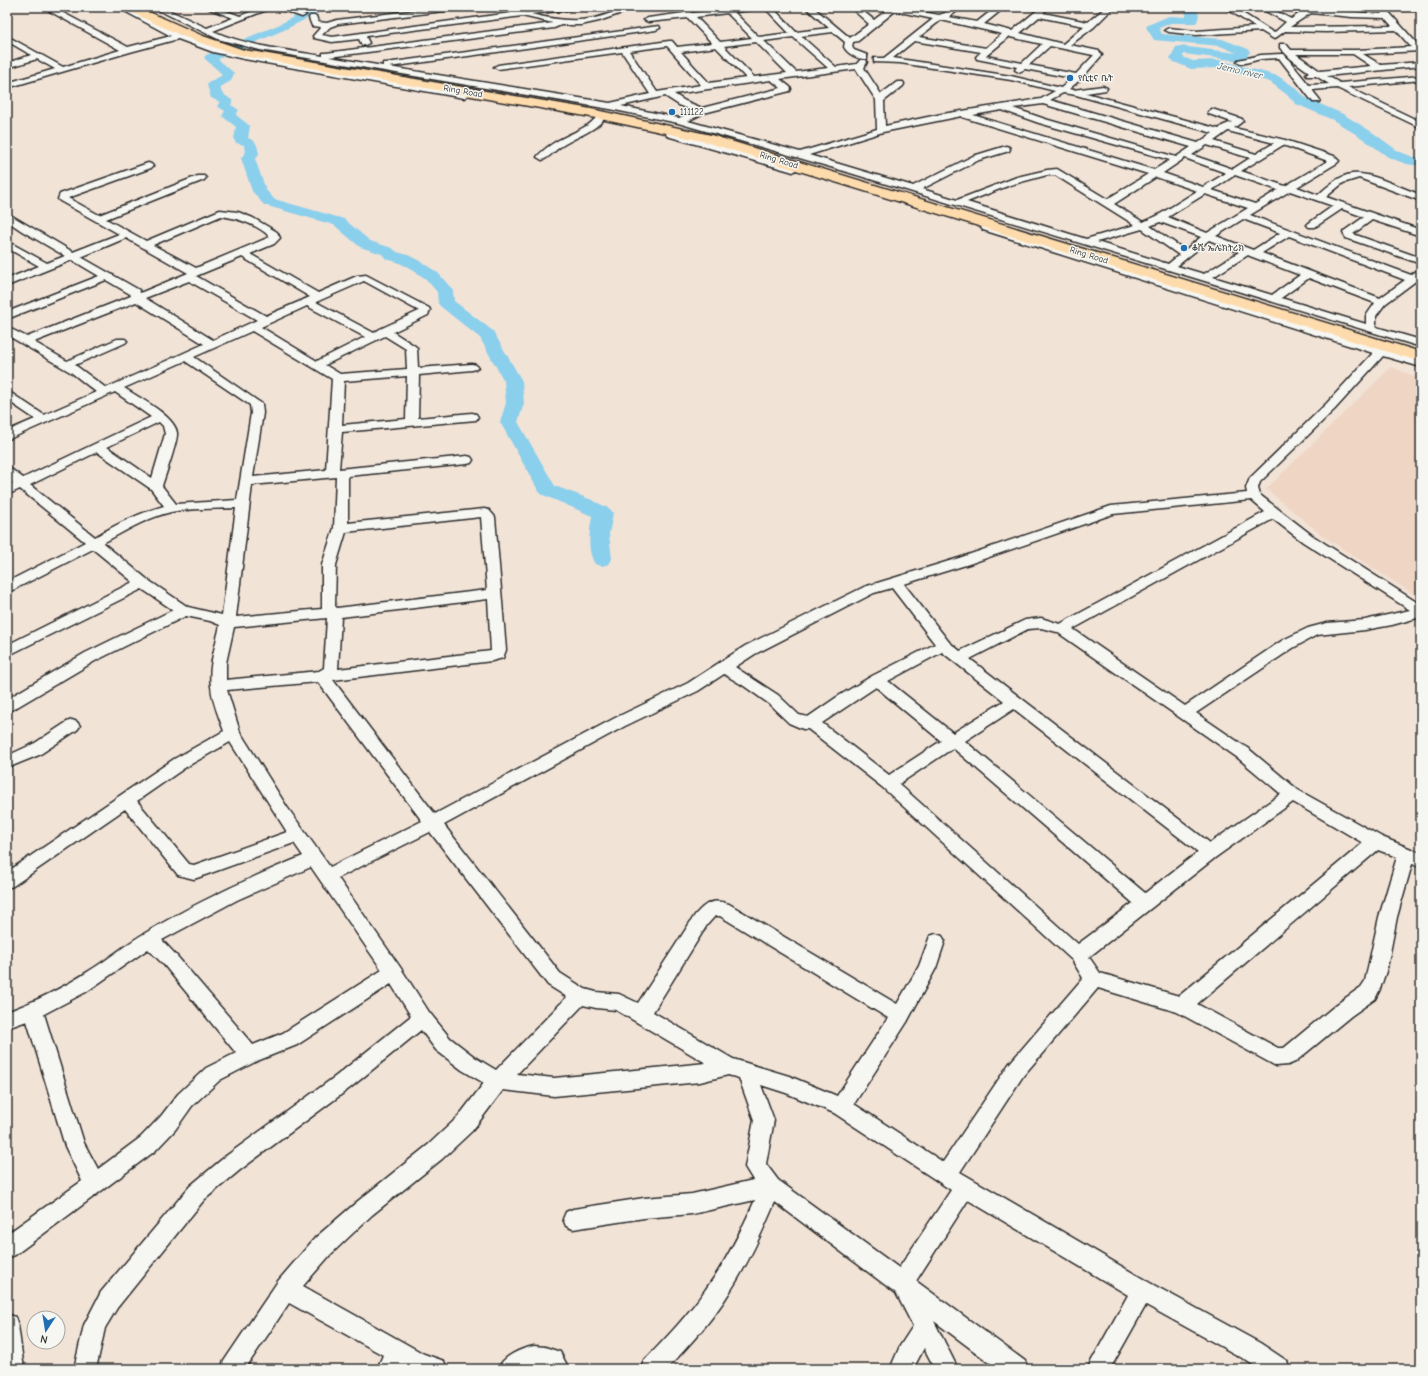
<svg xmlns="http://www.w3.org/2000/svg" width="1428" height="1376" viewBox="0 0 1428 1376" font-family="'Comic Neue','Noto Sans Ethiopic',sans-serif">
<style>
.built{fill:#efd6c4}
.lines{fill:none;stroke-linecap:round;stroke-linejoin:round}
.river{fill:#8acfec;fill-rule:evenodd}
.minor-casing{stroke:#2b2b2b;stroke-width:3}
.highway-casing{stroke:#2b2b2b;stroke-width:3}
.minor{fill:#f6f6f2;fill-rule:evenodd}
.highway{fill:#fedbac;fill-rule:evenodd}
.poi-dot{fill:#1f6fb2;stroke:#f6f6f2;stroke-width:1.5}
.labels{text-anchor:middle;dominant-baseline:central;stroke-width:3;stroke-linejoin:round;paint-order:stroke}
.far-poi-label{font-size:9px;fill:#2b2b2b;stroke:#f6f6f2;text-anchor:start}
.far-street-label{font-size:9px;fill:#2b2b2b;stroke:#f6f6f2}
.far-water-label{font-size:10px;font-style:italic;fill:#43545b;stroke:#f6f6f2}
</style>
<rect width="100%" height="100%" fill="#f2e3d7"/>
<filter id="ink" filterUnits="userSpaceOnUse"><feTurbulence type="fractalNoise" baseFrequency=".025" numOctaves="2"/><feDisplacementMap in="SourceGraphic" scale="8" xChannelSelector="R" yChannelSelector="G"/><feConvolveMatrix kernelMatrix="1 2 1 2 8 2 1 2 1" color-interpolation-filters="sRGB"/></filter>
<g filter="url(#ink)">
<!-- built -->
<path class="built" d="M 1391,367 L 1421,379 L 1421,599 L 1324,537 L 1266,489 Z"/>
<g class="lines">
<!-- river -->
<g class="river">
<path d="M 313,7 L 328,7 L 326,9 L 286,29 L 218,59 L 234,73 L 231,81 L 220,87 L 222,93 L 233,101 L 231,105 L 239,110 L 236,115 L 250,126 L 248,138 C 257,141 257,145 259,154 L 255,159 L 266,190 L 274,199 L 344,219 L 370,241 L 392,248 L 397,252 L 408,255 L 420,261 L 438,273 L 451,288 L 453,291 L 454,301 L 493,331 L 522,381 L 524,403 L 518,422 L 555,486 L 592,500 L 610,509 L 613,513 L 609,534 L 612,559 L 609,564 L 602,566 L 595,564 C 586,550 590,530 592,516 L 541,494 L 538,490 L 500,422 L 506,403 L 504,381 L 480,338 L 440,306 L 438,303 L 437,292 L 426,279 L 408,267 L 397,262 L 386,259 L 382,254 L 360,247 L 334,225 L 264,205 L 252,191 L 241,158 L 245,153 L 244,145 L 236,143 L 234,140 L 236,127 L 222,116 L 225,111 L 217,106 L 220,102 L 211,98 L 207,85 L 209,82 L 221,76 L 222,74 L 204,58 L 206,55 L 278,25 Z"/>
<path d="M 1179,7 C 1190,7 1205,8 1196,23 L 1171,23 L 1159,28 L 1162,34 L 1222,39 L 1248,49 L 1250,52 L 1244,60 L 1240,61 L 1184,54 L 1183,57 L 1193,61 L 1219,60 L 1278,76 L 1296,88 L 1306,98 L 1343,114 L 1372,132 L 1398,151 L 1413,157 L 1421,158 L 1421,166 L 1406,164 L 1388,157 L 1362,138 L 1333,120 L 1296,104 L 1286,94 L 1270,82 L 1219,68 L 1191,69 L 1172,61 L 1170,58 L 1176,47 L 1180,46 L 1237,53 L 1220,46 L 1154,40 L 1146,27 L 1148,25 L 1169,16 L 1186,17 L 1186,13 Z"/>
</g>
<!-- minor casing -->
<g class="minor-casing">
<g id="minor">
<path d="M 42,7 L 52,7 L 128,47 L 171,36 L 117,7 L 127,7 L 181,35 L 219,48 L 244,55 L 464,92 L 468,95 L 464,98 L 244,59 L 213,52 L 178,39 L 130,52 L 7,88 L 7,83 L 55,69 L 37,59 L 7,68 L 7,63 L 31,55 L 7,41 L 7,36 L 63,67 L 120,50 Z"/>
<path d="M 152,7 L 162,7 L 207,28 L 233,18 L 205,7 L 216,7 L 240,16 L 263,7 L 285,7 L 306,15 L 302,17 L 274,7 L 213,31 C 247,46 286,50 323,56 L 323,53 L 326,53 L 553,23 L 522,16 L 367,36 L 366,37 L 369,43 L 365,45 L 362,45 L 359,39 L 332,42 L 314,38 L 313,36 L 321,27 L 312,26 L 309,18 L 310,16 L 316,16 L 318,22 L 327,23 L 337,20 L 442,7 L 464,7 L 460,9 L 338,24 L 330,27 L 322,35 L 332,37 L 511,13 L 508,11 L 512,9 L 528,13 L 528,10 L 531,10 L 555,7 L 579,7 L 575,9 L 531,14 C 554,20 577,23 599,17 C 613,13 625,7 639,7 L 599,21 L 581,25 L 561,25 L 554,28 L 329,57 L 383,66 L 383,63 L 386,63 L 659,26 L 660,28 L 656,30 L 389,67 L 610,103 L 650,94 L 622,52 L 498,69 L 494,67 L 498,65 L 669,41 L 672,41 L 677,47 L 712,43 L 688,18 L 648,22 L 644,20 L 648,18 L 684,13 L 681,10 L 685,8 L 692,13 L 723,9 L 721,7 L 762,7 L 758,9 L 734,12 L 759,37 L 789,33 L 764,7 L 772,7 L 796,32 L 829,28 L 805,7 L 813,7 L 850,38 L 869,24 L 850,7 L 858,7 L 874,20 L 887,10 L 881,7 L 897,7 L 939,15 C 948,13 951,7 962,7 L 949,17 L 977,22 L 996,7 L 1005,7 L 984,24 L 1012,31 L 1041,7 L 1048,8 L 1043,13 L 1088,22 L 1106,7 L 1114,7 L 1094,27 L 1070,45 L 1099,51 L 1102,55 L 1081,79 L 1069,89 L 1073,90 L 1103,86 L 1107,88 L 1106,90 L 1086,93 L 1219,129 L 1222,126 L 1232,122 L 1209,114 L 1208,112 L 1212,109 L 1242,119 L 1243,121 L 1234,128 L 1285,140 L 1334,156 L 1339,161 L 1337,163 L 1297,187 L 1318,195 C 1342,173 1352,168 1383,180 C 1396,185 1408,190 1421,195 L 1421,201 L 1359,178 L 1343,183 L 1326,197 L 1421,230 L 1421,236 L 1372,220 L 1353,234 L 1421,258 L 1421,264 L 1346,238 L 1343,233 L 1344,231 L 1364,217 L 1342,209 L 1315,227 L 1309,227 L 1307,225 L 1309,223 L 1333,206 L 1290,191 L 1250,215 L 1411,275 L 1415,272 L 1421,271 L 1421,277 L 1385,304 L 1376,316 L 1376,327 L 1421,340 L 1421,347 L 834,168 L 678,123 L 610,109 L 260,50 L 218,39 ZM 895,11 L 933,19 L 884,58 L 874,58 L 874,62 L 900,63 L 1011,80 L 1055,91 L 1041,99 L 942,114 L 885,126 L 884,101 L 903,86 L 904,84 L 903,82 L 897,82 L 881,94 L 864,68 L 867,62 L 866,60 L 860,60 L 857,64 L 836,67 L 801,36 L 833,32 L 845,42 L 844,47 C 848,54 858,60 867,59 L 867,55 L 854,50 L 852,47 L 853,42 L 858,41 ZM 727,13 L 752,38 L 720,42 L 696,17 ZM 1039,17 L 1084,26 L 1063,44 L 1020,33 ZM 941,20 L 1002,34 L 986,48 L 919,37 ZM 1010,36 L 1010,37 L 1042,44 L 1022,63 L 986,56 ZM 793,37 L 828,68 L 796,72 L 764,41 ZM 914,41 L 981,52 L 976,57 L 977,59 L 1017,67 L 1015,70 L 1019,72 L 1025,69 L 1072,78 L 1061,88 L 1011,76 L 893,58 ZM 756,42 L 787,73 L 754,77 L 724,46 ZM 667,46 L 668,47 L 701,85 L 657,92 L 629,51 ZM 1050,46 L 1093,55 L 1094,55 L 1076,74 L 1029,65 ZM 716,47 L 746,78 L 709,83 L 681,52 ZM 856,69 L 876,100 L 877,129 L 800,152 L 688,121 L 704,113 L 790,91 L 791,89 L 790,87 L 780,79 ZM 771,80 L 781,88 L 702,108 L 685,101 L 674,94 ZM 1063,93 L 1076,95 L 1213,133 L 1198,143 L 1050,100 ZM 665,96 L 679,105 L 694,111 L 679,118 L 621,106 ZM 1043,104 L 1191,147 L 1176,157 L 1045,119 L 1013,108 ZM 1002,110 L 1039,123 L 1170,160 L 1154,170 L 973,115 ZM 962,116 L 962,117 L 1148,174 L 1107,199 L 1057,169 L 1047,170 L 1017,177 L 957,200 L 922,189 L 979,160 L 1009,151 L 1010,149 L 1009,147 L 1006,146 L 973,156 L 913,186 L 809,155 L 883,132 ZM 1228,131 L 1274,143 L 1256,154 L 1214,141 ZM 1207,145 L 1250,158 L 1233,169 L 1192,155 ZM 1283,145 L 1328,161 L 1285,186 L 1241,171 ZM 1185,158 L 1226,173 L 1203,187 L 1163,173 ZM 1047,175 L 1055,175 L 1135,225 L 1086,239 L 967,202 L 1010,185 ZM 1235,175 L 1278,190 L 1255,204 L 1212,190 ZM 1156,177 L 1197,191 L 1157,216 L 1143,222 L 1114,204 ZM 1205,194 L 1248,208 L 1207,233 L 1168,217 ZM 1243,219 L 1280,233 L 1253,250 L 1216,236 ZM 1160,222 L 1201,237 L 1185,250 L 1150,226 ZM 1142,229 L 1179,255 L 1168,264 L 1097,242 ZM 1289,236 L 1405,280 L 1380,298 L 1262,253 ZM 1209,240 L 1239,252 L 1204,274 L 1177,266 ZM 1248,255 L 1250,256 L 1300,275 L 1272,295 L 1213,277 ZM 1309,278 L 1375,303 L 1366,316 L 1366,324 L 1281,298 Z"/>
<path d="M 328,7 L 343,7 L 342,9 L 328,10 Z"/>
<path d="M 1224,7 L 1233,7 L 1274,33 L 1286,22 L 1258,7 L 1268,7 L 1291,19 L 1300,13 L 1279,7 L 1292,7 L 1305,10 L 1311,7 L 1320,7 L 1317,9 L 1382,14 L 1376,7 L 1421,7 L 1421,10 L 1387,10 L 1420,47 L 1420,51 L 1363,54 L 1381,65 L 1421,62 L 1421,66 L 1327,76 L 1340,83 L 1421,76 L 1421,80 L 1348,87 L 1421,122 L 1421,128 L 1337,88 L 1312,90 L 1320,100 L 1319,102 L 1313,102 L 1279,58 L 1261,59 L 1241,64 L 1237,62 L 1238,60 L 1261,55 L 1281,54 L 1284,54 L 1309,85 L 1329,84 L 1316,76 L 1307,76 L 1306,74 L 1309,72 L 1291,59 L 1280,48 L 1280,44 L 1286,44 L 1291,50 L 1357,50 L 1411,47 L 1396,30 L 1326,32 L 1285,31 L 1274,39 L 1261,31 L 1196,35 L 1169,32 L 1165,30 L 1169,28 L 1196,31 L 1255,27 ZM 1311,13 L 1352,17 L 1385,18 L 1392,26 L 1290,27 ZM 1296,54 L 1353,54 L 1371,66 L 1320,71 Z"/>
<path d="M 601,115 L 605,118 C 594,132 575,137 560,147 C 554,151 549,158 542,160 L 537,157 C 550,141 572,135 588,125 C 593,122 595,117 601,115 Z"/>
<path d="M 670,131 L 796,167 L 798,169 L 793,172 L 790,171 L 667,136 L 666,134 Z"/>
<path d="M 148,163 L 151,164 L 153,166 L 151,168 L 68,198 L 99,215 L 198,176 L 204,176 L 206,178 L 204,180 L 106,219 L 146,241 L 220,210 L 238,212 L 253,218 L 277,232 L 280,238 L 274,244 L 250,254 L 318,293 L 357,276 L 366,275 L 429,308 L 430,310 L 428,315 L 393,332 L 415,346 L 417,348 L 418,368 L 472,364 L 476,365 L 478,367 L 476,369 L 472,370 L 419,375 L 418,418 L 472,413 L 476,414 L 478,417 L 476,420 L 342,432 L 339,469 L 467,456 L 471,457 L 473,460 L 471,463 L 467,464 L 348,476 L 348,523 L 484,509 L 489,510 L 495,517 L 506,650 L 503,658 L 492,661 L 333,680 L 435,814 L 615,718 L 688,683 L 745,646 L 864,587 L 959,558 L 1111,506 L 1247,493 L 1246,488 L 1250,478 L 1327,403 L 1373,353 L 983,230 L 981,228 L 983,226 L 989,226 L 1379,347 L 1382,344 L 1390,344 L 1392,346 L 1388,350 L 1421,360 L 1421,367 L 1383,356 L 1335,409 L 1260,482 L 1258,488 L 1260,495 L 1313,536 L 1421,605 L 1421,617 L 1392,625 L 1365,630 L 1317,635 L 1293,648 L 1196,713 L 1250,750 L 1298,790 L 1382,837 L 1421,853 L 1421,867 L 1412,864 L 1397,917 L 1387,968 L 1380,989 L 1375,999 L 1351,1016 L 1295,1062 L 1288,1065 L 1276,1066 L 1177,1012 L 1098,988 L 1023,1076 L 960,1172 L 1150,1283 L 1260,1343 L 1287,1361 L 1290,1369 L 1259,1369 L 1244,1359 L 1146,1305 L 1110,1369 L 1087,1369 L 1128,1295 L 968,1200 L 916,1281 L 1025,1361 L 1028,1369 L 998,1369 L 934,1321 L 958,1369 L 935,1369 L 924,1348 L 913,1369 L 890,1369 L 900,1346 L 913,1326 L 896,1293 L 775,1202 C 762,1233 748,1264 729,1293 C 712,1321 689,1345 667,1369 L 641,1369 L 644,1361 C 666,1338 688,1315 706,1289 C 726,1262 741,1231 755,1200 L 692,1214 L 644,1218 L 573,1229 L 566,1226 L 563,1219 L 566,1212 L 573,1209 L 644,1198 L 692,1194 L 753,1180 L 745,1167 L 754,1120 L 739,1078 L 728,1075 L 700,1082 L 554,1096 L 503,1090 L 472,1131 L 442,1159 L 372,1215 L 331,1254 L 303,1286 L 424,1354 L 444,1361 L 447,1369 L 408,1369 L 402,1366 L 400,1369 L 377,1369 L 383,1355 L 289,1303 L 245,1369 L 221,1369 L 224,1361 L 278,1281 L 315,1238 L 358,1201 L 428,1145 L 458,1117 L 484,1083 L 462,1070 L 436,1050 L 421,1030 L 350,1088 L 240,1170 L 204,1200 L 117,1308 L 105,1328 L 96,1369 L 74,1369 L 84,1325 L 101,1292 L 190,1186 L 226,1156 L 336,1076 L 411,1016 L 391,984 L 297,1045 L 257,1061 L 220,1080 L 192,1106 L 175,1130 L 155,1151 L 15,1255 L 7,1258 L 7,1234 L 82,1181 L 65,1146 L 27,1021 L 7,1028 L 7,1012 C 36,1001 63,988 89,971 C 109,959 127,943 147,932 C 197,902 249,878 303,856 L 294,843 L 194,879 L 178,875 L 125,809 L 13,886 L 7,888 L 7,872 L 174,759 L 224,731 C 219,717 212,702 211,686 C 208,666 216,645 220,625 L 210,621 L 186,616 L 95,661 L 12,710 L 7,711 L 7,699 L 85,653 L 173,610 L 142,589 L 7,656 L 7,645 L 133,582 L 93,549 L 7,593 L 7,582 L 85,542 L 20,489 L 7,495 L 7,486 L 13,483 L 7,478 L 7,468 L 11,469 L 23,478 L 151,417 L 115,392 L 7,440 L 7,431 L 35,419 L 7,400 L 7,391 L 11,393 L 44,415 L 96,392 L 72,373 L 7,335 L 7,327 L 27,337 L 131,296 L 130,294 L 106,280 L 7,319 L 7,312 L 99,276 L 72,260 L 7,286 L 7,279 L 39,266 L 7,248 L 7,241 L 47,263 L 65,256 L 22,231 L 7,221 L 7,213 L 73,252 L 119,234 L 60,201 L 58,199 L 60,194 ZM 221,216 C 237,218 259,225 270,237 L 196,268 L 153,245 ZM 126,238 L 188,273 L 140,293 L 139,290 L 81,257 ZM 242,257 L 310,297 L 266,316 L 196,276 ZM 189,281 L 257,320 L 213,340 L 145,298 ZM 364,281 L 419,311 L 380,329 L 374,333 L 316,302 ZM 136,302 L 204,344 L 106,388 L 75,365 L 125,343 L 127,341 L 125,339 L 117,339 L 67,361 L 34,342 ZM 307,306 L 365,337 L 317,361 L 261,327 ZM 252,331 L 332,379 L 326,470 L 253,477 L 263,413 L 262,404 L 194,357 ZM 385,336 L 406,349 L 407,369 L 340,374 L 325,365 ZM 185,361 L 250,405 L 251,413 L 237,500 L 176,504 L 162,486 C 165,476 178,441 177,433 C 175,416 138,397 124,388 ZM 407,376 L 406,419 L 342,425 L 344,381 ZM 159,422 L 163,426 L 165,434 L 152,478 L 107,447 ZM 97,452 L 151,489 L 164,506 C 139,513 117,524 95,537 L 30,485 ZM 336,477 L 334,528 L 322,565 L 322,609 L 236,617 L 252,485 ZM 1251,500 L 1265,512 L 1060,624 L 1041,618 L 1025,620 L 960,651 L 949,642 L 904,584 L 969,564 L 1113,514 ZM 236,508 L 222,615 L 188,607 L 148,580 L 103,543 C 125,531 146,518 171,512 C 189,508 216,509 236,508 ZM 481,517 L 487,590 L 337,608 L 335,606 L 336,565 L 346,532 ZM 1273,519 L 1303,542 L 1410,610 L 1365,620 L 1327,623 L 1308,628 L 1283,640 L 1185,706 L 1073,629 ZM 892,588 L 935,644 L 872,676 L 837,697 L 808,717 L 799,715 L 778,695 L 735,667 L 755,654 L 874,593 ZM 488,599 L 491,651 L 338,669 L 341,617 ZM 327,618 L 324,668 L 319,671 L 226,680 L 226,663 L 234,627 ZM 1041,628 L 1057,632 L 1238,758 L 1281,794 L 1210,843 L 970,659 L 1028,629 ZM 942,652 L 1004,701 L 953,733 L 888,681 ZM 724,674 L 744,686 L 768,703 L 789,723 L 803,729 L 808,729 L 882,787 L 1072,960 L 1083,978 L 1009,1064 L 943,1162 L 854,1104 L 907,1022 L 936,968 L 945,941 L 942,936 L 936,934 L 930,936 L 919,966 L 897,1004 L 729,904 C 712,898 706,903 695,915 L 638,1003 L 619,994 L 596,992 L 585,989 L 560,973 L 444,825 L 625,726 L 698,691 ZM 318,682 L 422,821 L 330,867 L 287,807 L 240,732 L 227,690 ZM 876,687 L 941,741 L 889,775 L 822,723 ZM 1014,709 L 1198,852 L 1145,893 L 965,741 ZM 230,742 L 287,832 L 194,865 L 189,864 L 137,801 L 186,767 ZM 953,748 L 1133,903 L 1078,944 L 899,784 ZM 1293,802 L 1363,843 L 1179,996 L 1100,973 L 1089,957 L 1216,857 ZM 430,832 L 548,985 L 567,997 L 496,1070 L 476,1058 L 450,1038 L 429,1012 L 400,967 L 338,878 ZM 1378,850 L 1397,857 L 1379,917 L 1365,981 L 1361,987 L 1337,1004 L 1284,1048 L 1278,1048 L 1197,1004 ZM 311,867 L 382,970 L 283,1033 L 253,1045 L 176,955 L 162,940 L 237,900 ZM 715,916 L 720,916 L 888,1018 L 837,1096 L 789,1076 L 733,1059 L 653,1012 L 707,925 ZM 148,949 L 164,965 L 236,1053 L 206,1068 L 178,1094 L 161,1116 L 141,1137 L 98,1169 L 84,1143 L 44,1014 L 86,992 ZM 583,1005 L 596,1008 L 616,1010 L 706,1063 L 554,1078 L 517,1074 ZM 761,1085 L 786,1093 L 834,1113 L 951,1190 L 899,1268 L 778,1180 L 766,1164 L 774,1120 Z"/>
<path d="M 72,720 L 77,722 L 80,726 L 77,730 L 39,755 L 7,768 L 7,756 L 35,743 L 67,722 Z"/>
<path d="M 7,1314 L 15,1317 L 18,1325 L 24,1369 L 7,1369 Z"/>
<path d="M 534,1346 L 545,1347 L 560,1352 L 569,1369 L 498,1369 C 503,1356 520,1349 534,1346 Z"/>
</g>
</g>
<!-- highway casing -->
<g class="highway-casing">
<path id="highway" d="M 124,7 L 138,7 L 203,36 L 244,50 L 591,109 L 711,135 L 1421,352 L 1421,362 L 702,141 L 591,117 L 243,56 C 202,46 163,28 125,9 Z"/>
</g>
<!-- minor -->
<use href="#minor" class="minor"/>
<!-- highway -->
<use href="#highway" class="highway"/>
</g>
</g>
<!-- markers -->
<g class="poi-dot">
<circle cx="1070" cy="78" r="4"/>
<circle cx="672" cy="112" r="4"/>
<circle cx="1184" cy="248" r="4"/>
</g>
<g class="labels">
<!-- far-poi labels -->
<g class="far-poi-label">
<text x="1078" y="78">የሲቲና ቤት</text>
<text x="680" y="112">111122</text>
<text x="1192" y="248">ቆሼ ኤሌክትሪክ</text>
</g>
<!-- far-street labels -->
<g class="far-street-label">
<text transform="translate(463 91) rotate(10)">Ring Road</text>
<text transform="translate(779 160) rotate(17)">Ring Road</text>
<text transform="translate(1089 255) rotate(17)">Ring Road</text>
</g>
<!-- far-water labels -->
<g class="far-water-label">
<text transform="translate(1240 71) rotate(13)">Jemo river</text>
</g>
</g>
<!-- margin -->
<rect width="1428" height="1376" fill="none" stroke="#f6f6f2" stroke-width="24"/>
<rect x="12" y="12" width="1404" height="1352" fill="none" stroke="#2b2b2b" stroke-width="1.5" filter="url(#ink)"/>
<!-- north arrow -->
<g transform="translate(46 1330) rotate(192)"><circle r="19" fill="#f6f6f2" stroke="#a5a5a2"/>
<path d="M0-3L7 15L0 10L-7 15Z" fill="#1f6fb2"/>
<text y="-6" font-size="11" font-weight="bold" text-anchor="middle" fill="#2b2b2b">N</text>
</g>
</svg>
